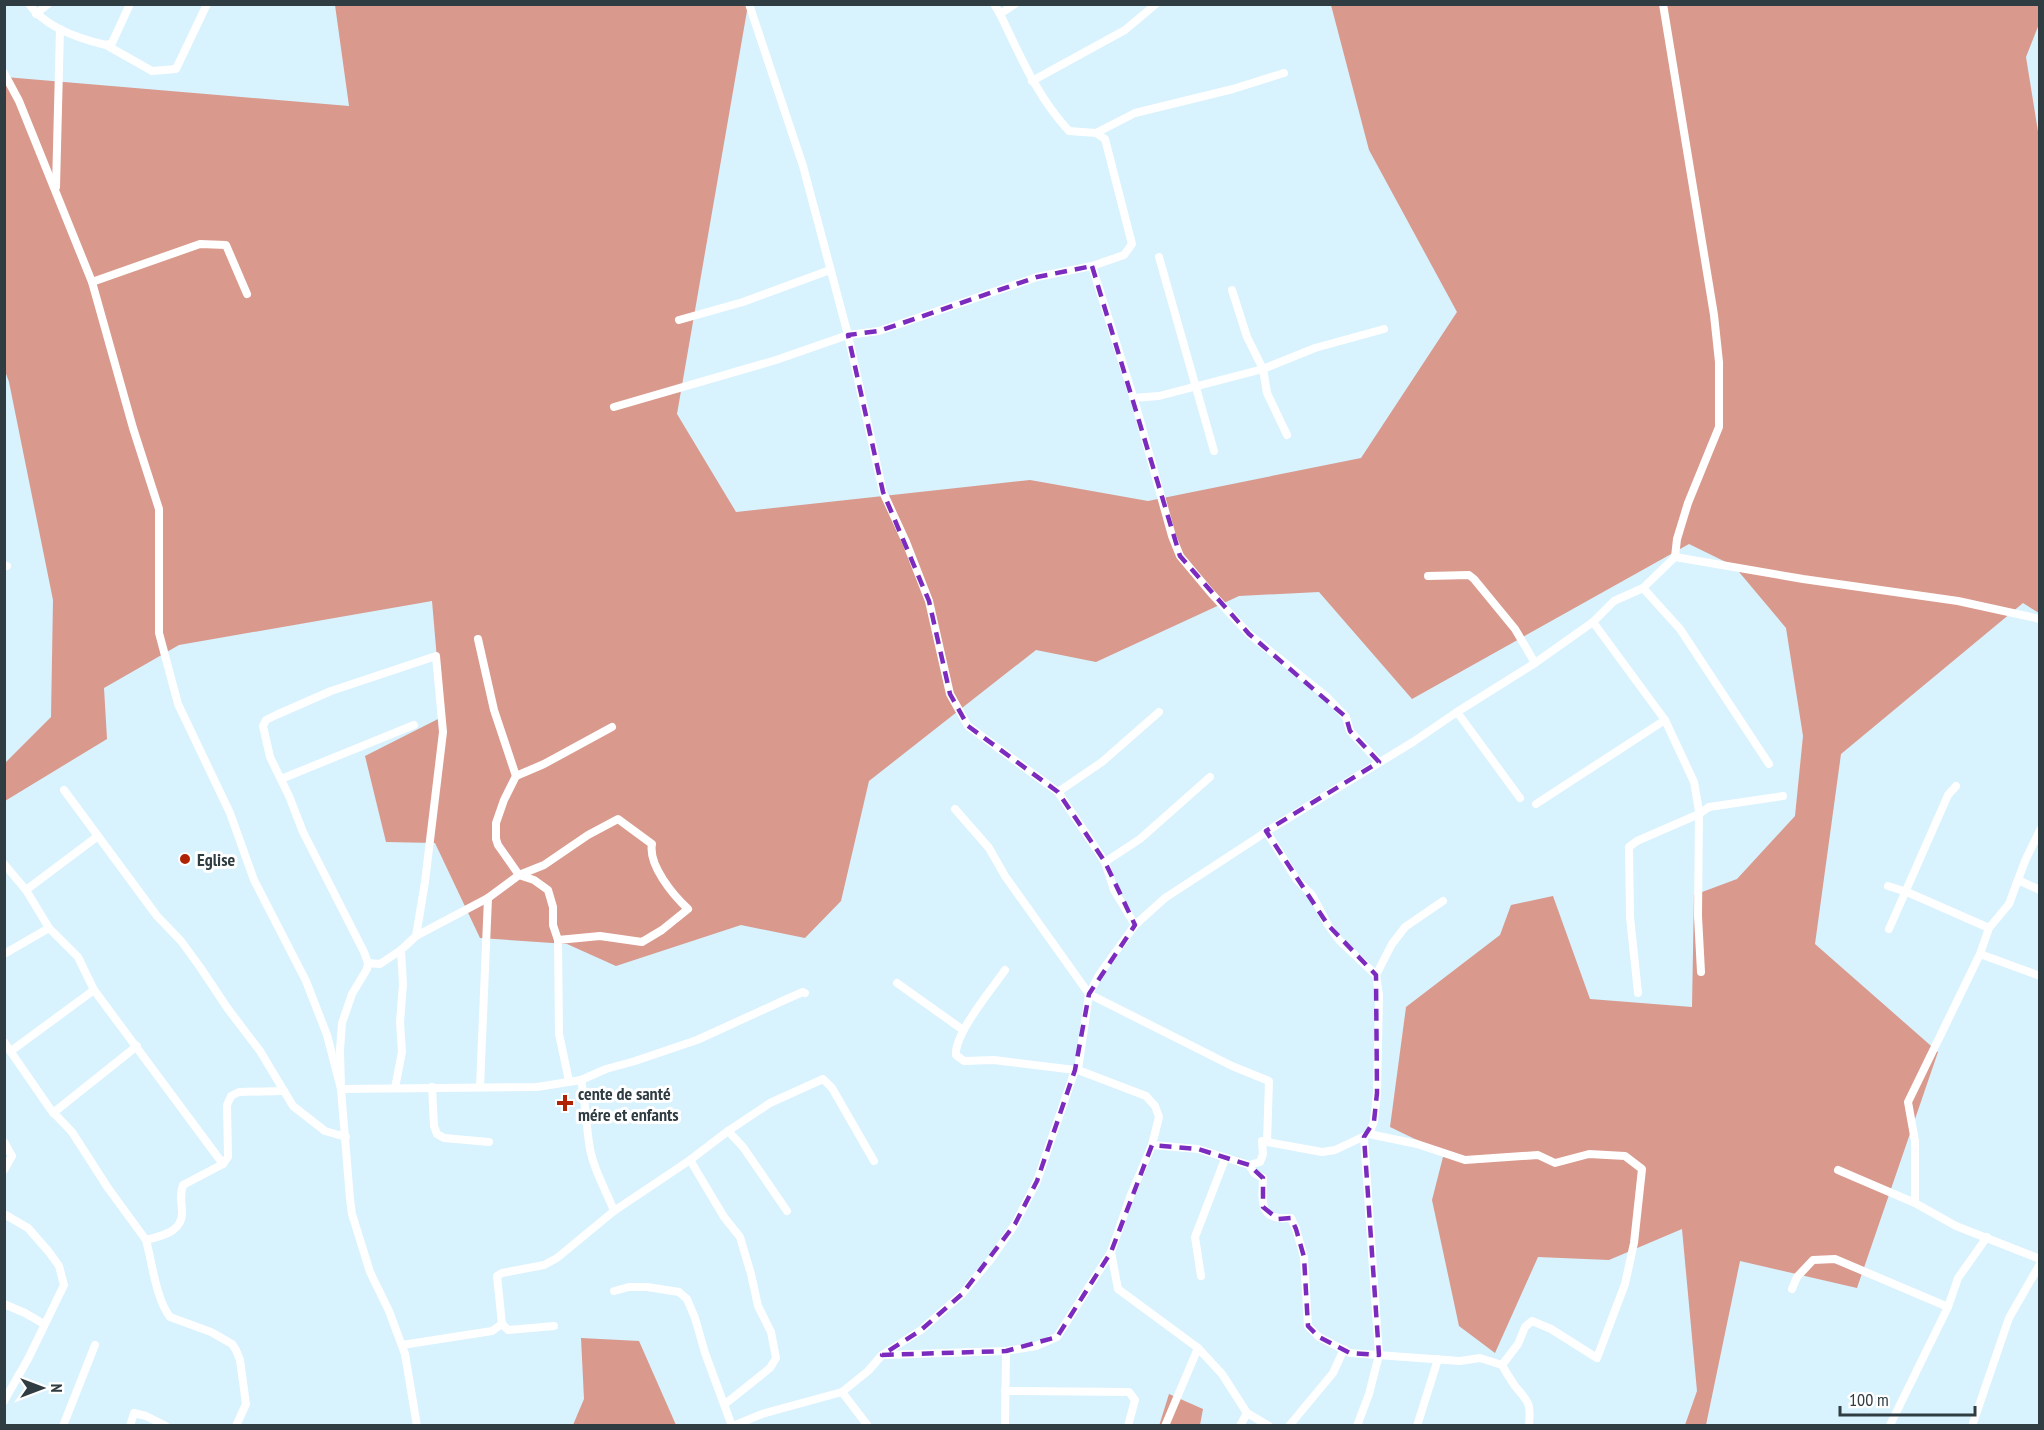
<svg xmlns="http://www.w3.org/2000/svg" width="2044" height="1430" viewBox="0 0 2044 1430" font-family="'PT Sans Narrow',sans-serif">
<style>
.forest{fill:#d9998c}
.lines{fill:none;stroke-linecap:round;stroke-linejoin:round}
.minor{stroke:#fff;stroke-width:8}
.marked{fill:none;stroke:#7b2cbf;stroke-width:4.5;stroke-dasharray:12 8;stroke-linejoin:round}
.poi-dot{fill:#af2203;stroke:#fff;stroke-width:2}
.labels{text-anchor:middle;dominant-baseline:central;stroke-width:6;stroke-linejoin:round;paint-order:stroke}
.poi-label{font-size:18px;font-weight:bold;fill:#2f3c42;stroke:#fff;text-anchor:start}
</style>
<rect width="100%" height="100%" fill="#d8f2fe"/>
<!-- forest -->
<g class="forest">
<path d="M 335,5 L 748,5 L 677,414 L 736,512 L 1030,480 L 1148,501 L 1361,458 L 1457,312 L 1369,150 L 1331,5 L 2039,5 L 2039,24 L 2026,57 L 2040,144 L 2039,613 L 2023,603 L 1841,754 L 1815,944 L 1938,1052 L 1857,1288 L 1740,1261 L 1706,1425 L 1685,1425 L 1697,1391 L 1682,1229 L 1609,1260 L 1538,1257 L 1495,1353 L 1459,1326 L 1432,1200 L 1444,1153 L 1390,1127 L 1406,1007 L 1500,935 L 1511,905 L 1553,896 L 1590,999 L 1692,1007 L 1694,895 L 1737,879 L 1795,816 L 1803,736 L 1786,628 L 1734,566 L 1689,544 L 1412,699 L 1319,592 L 1239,596 L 1096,662 L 1036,650 L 869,781 L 841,901 L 805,938 L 741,925 L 616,966 L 567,944 L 480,938 L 435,843 L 386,842 L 365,756 L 442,717 L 432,601 L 179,645 L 104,688 L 107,739 L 5,801 L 5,763 L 51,717 L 53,600 L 9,382 L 5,371 L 5,77 L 349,106 Z"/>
<path d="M 581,1338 L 639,1341 L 676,1425 L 573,1425 L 584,1399 Z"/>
<path d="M 1169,1394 L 1203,1409 L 1200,1425 L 1159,1426 Z"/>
</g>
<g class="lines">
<!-- minor -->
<g class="minor">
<path d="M 29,4 C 45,27 80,39 106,45 L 112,43 L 130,4"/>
<path d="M 749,4 L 803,166 L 848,335 L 883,492 L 906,542 L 929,601 L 950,694 L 968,726 L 1058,792 L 1105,862 L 1114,890 L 1135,925"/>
<path d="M 36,14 L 48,4"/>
<path d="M 1000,14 L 1015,4"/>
<path d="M 106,45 L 152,71 L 176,69 L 207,4"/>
<path d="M 4,73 L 19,101 L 92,282 L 133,428 L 159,509 L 159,633 L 178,704 L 230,813 L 254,880 L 306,981 L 327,1035 L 341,1089 L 537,1087 L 581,1080 L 606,1069 L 635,1061 L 697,1040 L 789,998 L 803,992 L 805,993"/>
<path d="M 1032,81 L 1125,30 L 1156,4"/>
<path d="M 1096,133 L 1135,113 L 1233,89 L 1284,73"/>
<path d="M 56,187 L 60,29"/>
<path d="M 1159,257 L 1214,451"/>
<path d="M 1092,266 L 1136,406 L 1172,536 L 1180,556 L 1211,593 L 1249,634 L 1327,697 L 1346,717 L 1350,731 L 1379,762"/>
<path d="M 92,282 L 200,244 L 226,245 L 247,294"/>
<path d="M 1232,290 L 1247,337 L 1263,369 L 1267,393 L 1287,435"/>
<path d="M 679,320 L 743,302 L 830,270"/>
<path d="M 1133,398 L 1159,396 L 1263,369 L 1315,348 L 1384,329"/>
<path d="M 614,407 L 776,360 L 848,335 L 879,331 L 1037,277 L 1092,266 L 1124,255 L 1132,244 L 1105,139 L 1096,133 L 1069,131 C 1037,97 1020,55 1000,14 L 994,4"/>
<path d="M 1675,557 L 1803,579 L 1958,601 L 2040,619"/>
<path d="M 4,565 L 7,566"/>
<path d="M 1428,576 L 1469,575 L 1474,579 L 1515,629 L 1535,663"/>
<path d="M 1643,588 L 1680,629 L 1769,764"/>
<path d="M 1593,622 L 1665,720 L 1694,782 L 1699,811 L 1698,916 L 1701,972"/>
<path d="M 478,639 L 494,710 L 516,776"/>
<path d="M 1457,712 L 1520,798"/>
<path d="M 281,779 L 414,725"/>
<path d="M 64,790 L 157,916 L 181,941 L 200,967 L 228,1009 L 260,1051 L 293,1106 L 325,1131 L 346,1137"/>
<path d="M 1058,792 L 1102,762 L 1159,712"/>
<path d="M 1536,804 L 1665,720"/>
<path d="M 955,809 L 989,848 L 1005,876 L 1089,994 L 1232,1066 L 1269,1081 L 1267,1142"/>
<path d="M 1105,862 L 1140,839 L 1210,777"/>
<path d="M 4,864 L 26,890 L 49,928 L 78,957 L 94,990 L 223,1164"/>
<path d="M 2018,880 L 2040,890"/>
<path d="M 1888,886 L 1907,892 L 1989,928"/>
<path d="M 26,890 L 98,836"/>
<path d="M 1889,929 L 1948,795 L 1956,786"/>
<path d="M 416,936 L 488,898 L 519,875 L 544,865 L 588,835 L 618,819 L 652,844 C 648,865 673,895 688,909 L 662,930 L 642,942 L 600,936 L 558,940"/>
<path d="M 4,954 L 49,928"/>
<path d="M 1980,954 L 2040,976"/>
<path d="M 368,963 L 380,964 L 401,950 L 416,936 L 425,882 L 443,732 L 436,656 L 331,691 L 276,715 L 266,720 L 263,726 L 270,757 L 289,796 L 303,832 L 364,952 L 368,963 L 367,969 L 352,994 L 342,1023 L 340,1050 L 341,1089 L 350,1199 L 352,1214 L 370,1272 L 389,1311 L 405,1354 L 417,1426"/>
<path d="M 1005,970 C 992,989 954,1034 956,1055 L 964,1061 L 994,1060 L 1075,1070"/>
<path d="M 1376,975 L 1392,944 L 1405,927 L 1443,901"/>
<path d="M 897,983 L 963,1030"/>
<path d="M 1638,993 L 1630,917 L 1629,847 L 1637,841 L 1699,814 L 1709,807 L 1783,796"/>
<path d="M 4,1042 L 51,1110 L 72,1132 L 108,1188 L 146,1240"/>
<path d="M 11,1051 L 94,990"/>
<path d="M 581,1080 C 586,1103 586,1126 590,1149 C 594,1171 606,1190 614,1211"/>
<path d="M 569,1081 L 559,1034 L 558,940 L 553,925 L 553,907 L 548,890 L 534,880 L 519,875 L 498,845 L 496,839 L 496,823 L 504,800 L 516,776 L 544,764 L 612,727"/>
<path d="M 432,1087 L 434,1126 L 437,1134 L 444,1138 L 489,1142"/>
<path d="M 480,1087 L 488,898"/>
<path d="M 395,1088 L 402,1052 L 400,1022 L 403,984 L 401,950"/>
<path d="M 53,1113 L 137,1046"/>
<path d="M 728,1131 L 743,1147 L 787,1211"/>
<path d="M 1369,1134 L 1417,1144 L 1465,1160 L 1538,1155 L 1555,1163 L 1589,1154 L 1625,1156 L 1642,1169 L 1634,1243 L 1625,1284 L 1597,1358 L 1551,1329 L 1532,1321 L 1525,1327 L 1518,1344 L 1502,1365"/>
<path d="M 4,1142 L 12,1156 L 4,1170"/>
<path d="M 1152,1145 L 1198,1149 L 1249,1165 L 1254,1173 L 1263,1178 C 1262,1203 1259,1221 1291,1218 L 1296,1229 L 1304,1257 L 1308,1326 L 1319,1337 L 1350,1353 L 1460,1361 L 1480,1358 L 1502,1365 C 1506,1372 1510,1379 1515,1386 C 1529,1403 1531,1402 1529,1426"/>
<path d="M 690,1160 L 724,1217 L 740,1237 L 751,1274 L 758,1306 L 771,1332 L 776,1358 L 770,1368 L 725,1404"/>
<path d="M 1249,1165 L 1260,1162 L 1263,1154 L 1262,1141 L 1322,1152 L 1335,1150 L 1369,1134 L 1374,1121 L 1377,1093 L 1379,995 L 1376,975 L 1339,940 L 1328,925 L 1312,895 L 1297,880 L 1266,831"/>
<path d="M 1838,1170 L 1915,1203 L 1956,1226 L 2040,1259"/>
<path d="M 1915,1203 L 1915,1141 L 1908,1102 L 1980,954 L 1989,928 L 2009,904 L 2025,861 L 2040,830"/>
<path d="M 4,1214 L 28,1228 L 49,1252 L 59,1266 L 64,1285 L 28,1359 L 4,1401"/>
<path d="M 1111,1252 L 1118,1289 L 1198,1348 L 1222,1374 L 1247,1413 L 1269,1426"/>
<path d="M 1201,1276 L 1195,1237 L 1225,1159"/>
<path d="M 1792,1289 L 1797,1277 L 1813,1260 L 1835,1259 L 1948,1307"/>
<path d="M 614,1291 L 629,1287 L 647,1287 L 679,1292 L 687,1299 L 695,1318 L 705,1353 L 732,1426"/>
<path d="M 4,1304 L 25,1313 L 44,1324"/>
<path d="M 554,1326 L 508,1330 L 502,1324 L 497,1276 L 502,1273 L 544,1265 L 557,1258 L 614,1211 L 690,1160 L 728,1131 L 770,1103 L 823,1079 L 832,1088 L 874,1161"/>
<path d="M 402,1345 L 492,1331 L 502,1324"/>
<path d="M 883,1355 L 1006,1351 L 1036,1346 L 1057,1337 L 1111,1252 L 1130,1197 L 1152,1145 L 1159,1117 L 1155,1106 L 1146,1096 L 1078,1070"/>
<path d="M 1005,1391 L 1129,1392 L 1135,1400 L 1128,1426"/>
<path d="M 842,1392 L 868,1426"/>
<path d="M 1890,1425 L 1948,1307 L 1958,1278 L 1987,1237"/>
<path d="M 63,1426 L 95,1345"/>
<path d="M 130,1426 L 134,1413 L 146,1416 L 166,1426"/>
<path d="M 236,1426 L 246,1404 L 240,1360 L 236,1350 L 232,1344 L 211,1332 L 170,1317 C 156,1299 152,1262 146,1240 C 165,1235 184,1231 182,1209 C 181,1201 180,1193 183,1185 L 223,1164 L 228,1157 L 227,1105 L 231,1096 L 239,1092 L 284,1091"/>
<path d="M 733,1426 L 762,1414 L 842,1392 L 868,1371 L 882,1355 L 921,1330 L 962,1294 L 991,1259 L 1015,1224 L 1037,1181 L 1075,1070 L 1078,1070 L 1089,994 L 1099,975 L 1135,925 L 1165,898 L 1272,828 L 1413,742 L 1457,712 L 1535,663 L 1593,622 L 1614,601 L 1643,588 L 1675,557 L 1677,539 L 1688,503 L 1719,427 L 1719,362 L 1714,315 L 1663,4"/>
<path d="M 1005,1426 L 1006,1351"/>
<path d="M 1165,1426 L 1198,1348"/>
<path d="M 1240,1426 L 1247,1413"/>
<path d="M 1289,1426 L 1333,1373 L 1344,1349"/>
<path d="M 1357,1426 L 1369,1394 L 1379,1355 L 1364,1137"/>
<path d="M 1417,1426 L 1438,1359"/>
<path d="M 1972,1426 L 2009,1318 L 2040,1264"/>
</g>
</g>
<!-- marked area -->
<path class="marked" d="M 1092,266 L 1180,556 L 1249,634 L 1346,717 L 1350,731 L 1379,762 L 1266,831 L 1328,925 L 1376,975 L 1377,1093 L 1374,1121 L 1364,1137 L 1379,1355 L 1350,1353 L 1319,1337 L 1308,1326 L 1304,1257 L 1296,1229 L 1291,1218 L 1278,1219 L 1263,1207 L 1263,1178 L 1249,1165 L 1198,1149 L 1152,1145 L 1111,1252 L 1057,1337 L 1006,1351 L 882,1355 L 921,1330 L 962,1294 L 1015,1224 L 1037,1181 L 1075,1070 L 1089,994 L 1135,925 L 1105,862 L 1058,792 L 968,726 L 950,694 L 929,601 L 883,492 L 848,335 L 879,331 L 1037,277 Z"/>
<!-- markers -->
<g class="poi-dot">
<circle cx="185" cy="859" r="6"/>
<path d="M562 1094h6v6h6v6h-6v6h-6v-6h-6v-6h6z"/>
</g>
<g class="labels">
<!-- poi labels -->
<g class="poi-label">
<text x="197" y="859">Eglise</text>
<text x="578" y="1093">cente de santé<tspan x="578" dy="21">mére et enfants</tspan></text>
</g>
</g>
<!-- border -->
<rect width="2044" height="1430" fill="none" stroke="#2f3c42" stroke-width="12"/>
<!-- north arrow -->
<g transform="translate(42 1388) rotate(90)" stroke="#ffffff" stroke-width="4.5" paint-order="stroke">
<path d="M0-4.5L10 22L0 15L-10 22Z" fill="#2f3c42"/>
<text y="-9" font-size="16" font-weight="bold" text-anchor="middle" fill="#2f3c42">N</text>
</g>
<!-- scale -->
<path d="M1840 1406v9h135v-9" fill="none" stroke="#2f3c42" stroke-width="3"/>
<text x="1849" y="1406" font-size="18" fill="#2f3c42" stroke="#ffffff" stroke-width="4.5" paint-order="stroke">100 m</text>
</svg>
